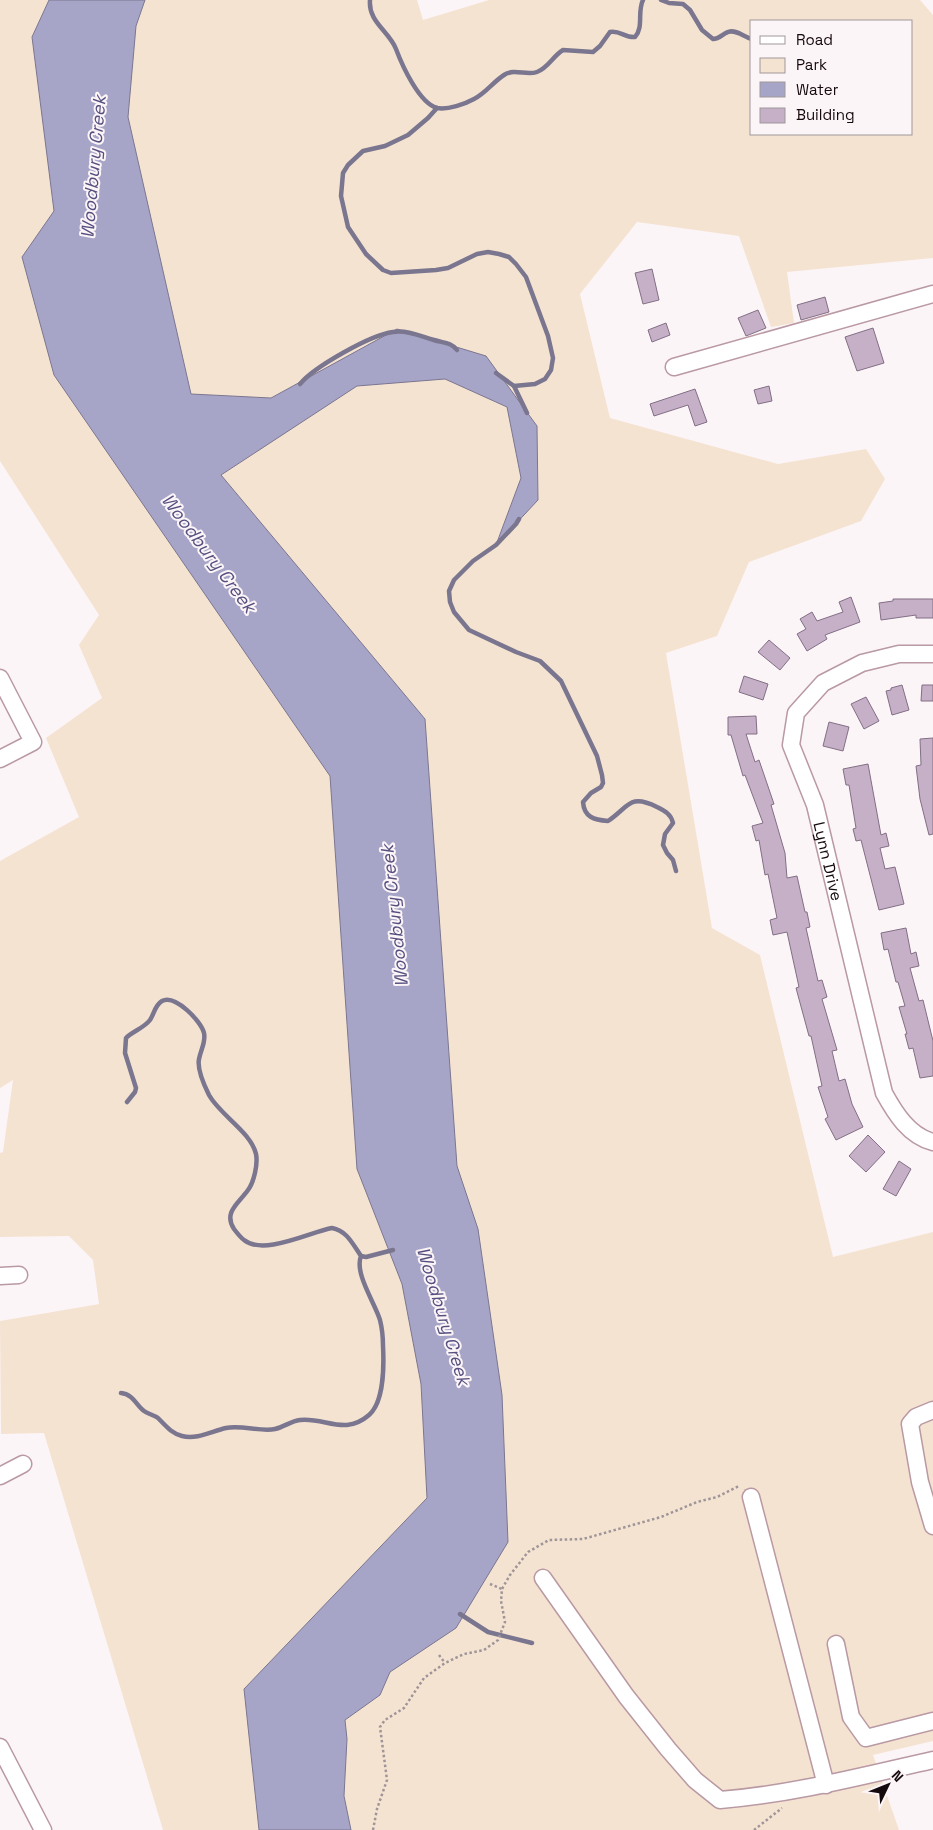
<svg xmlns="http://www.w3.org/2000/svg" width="933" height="1830" viewBox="0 0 933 1830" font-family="'Space Grotesk',sans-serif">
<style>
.green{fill:#f5e3d2;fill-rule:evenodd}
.water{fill:#a7a5c7;stroke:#7b768f}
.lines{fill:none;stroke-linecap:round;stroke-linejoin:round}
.stream{stroke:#7b768f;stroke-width:4.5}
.building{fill:#c6b0c8;stroke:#826f85}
.minor-casing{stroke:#b999a3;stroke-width:19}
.path{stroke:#9e9598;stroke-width:2.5;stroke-dasharray:2.5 2.5;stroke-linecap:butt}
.minor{stroke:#fff;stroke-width:16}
.labels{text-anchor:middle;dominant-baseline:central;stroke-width:4;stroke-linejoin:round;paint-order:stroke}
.street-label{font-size:16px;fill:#14090d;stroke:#fcf5f7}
.water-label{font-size:18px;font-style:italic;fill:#554f80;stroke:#fcf5f7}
</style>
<rect width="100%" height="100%" fill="#fcf5f7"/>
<!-- green -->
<g class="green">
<path d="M 0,0 L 49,0 L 32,37 L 54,211 L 22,257 L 54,375 L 330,776 L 357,1169 L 402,1284 L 421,1384 L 427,1499 L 244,1689 L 259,1830 L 163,1830 L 44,1433 L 1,1434 L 0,1321 L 99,1304 L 93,1260 L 69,1236 L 0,1237 L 0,1153 L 3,1152 L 13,1080 L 0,1088 L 0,861 L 79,817 L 46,738 L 102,698 L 79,645 L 99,615 L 0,461 Z"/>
<path d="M 145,0 L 417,0 L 423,20 L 489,0 L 920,0 L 933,15 L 933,258 L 787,272 L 794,323 L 771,327 L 739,236 L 637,222 L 580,294 L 610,418 L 778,464 L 866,449 L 885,479 L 861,521 L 749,562 L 717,636 L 666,653 L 712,928 L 760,955 L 833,1257 L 933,1232 L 933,1741 L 873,1755 L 899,1830 L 351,1830 L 344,1796 L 347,1739 L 345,1720 L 380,1695 L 390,1672 L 456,1628 L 478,1229 L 457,1166 L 425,719 L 220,475 L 357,386 L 445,379 L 507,407 L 521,478 L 497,544 L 538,500 L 537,426 L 397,329 L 271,398 L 191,394 L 128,117 L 136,26 ZM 752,21 L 912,21 L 912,134 L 752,134 Z"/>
</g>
<!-- water -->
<path class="water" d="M 49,0 L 145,0 L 136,26 L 128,117 L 191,394 L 271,398 L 397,329 L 486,356 L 537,426 L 538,500 L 496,545 L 521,478 L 507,407 L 445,379 L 357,386 L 221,475 L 425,719 L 457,1166 L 478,1229 L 502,1395 L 508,1542 L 456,1628 L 390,1672 L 380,1695 L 345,1720 L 347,1739 L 344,1796 L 351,1830 L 259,1830 L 244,1689 L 427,1498 L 421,1384 L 402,1284 L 357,1169 L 330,776 L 54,375 L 22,257 L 54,211 L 32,37 Z"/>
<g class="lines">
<!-- stream -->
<g class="stream">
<path d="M 370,0 C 368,22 389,31 396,49 C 402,65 419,103 437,108 C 448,110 465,104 474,99 C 486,93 493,82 504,75 C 515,68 526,76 537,72 C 548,68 553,56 563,50 L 593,52 L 600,46 L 610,32 C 620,30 625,38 635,37 C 644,27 637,12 643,0"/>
<path d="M 661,0 L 669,3 L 683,4 L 690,10 L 702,30 L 713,39 C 720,39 722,34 728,32 C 736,29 744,37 752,39"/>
<path d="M 437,108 L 428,118 L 408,135 L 385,146 L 363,151 L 348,165 L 343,173 L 341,196 L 348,227 L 366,254 L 383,270 L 391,273 L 436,270 L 448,268 L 477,254 L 488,252 L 499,254 L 509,257 L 516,264 L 526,277 L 548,336 L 553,358 L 551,370 L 545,379 L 535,384 L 514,386"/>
<path d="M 496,373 L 514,386 L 527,413"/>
<path d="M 300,384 C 314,367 370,335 393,332 C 408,330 420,336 434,340 C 443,343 451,342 457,350"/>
<path d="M 519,519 L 516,524 L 496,545 L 473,561 L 454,580 L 449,591 L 450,602 L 454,612 L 469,630 L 516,652 L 540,661 L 561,681 L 597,756 L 602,775 L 603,783 L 601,787 L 591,793 L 583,802 C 584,817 594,820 608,821 C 629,807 629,793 657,807 C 665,811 671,814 673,823 L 665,834 L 663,845 L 667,853 L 673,860 L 676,871"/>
<path d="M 361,1256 L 366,1257 L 393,1250"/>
<path d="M 121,1393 C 133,1394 136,1405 144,1411 C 148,1414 154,1415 158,1418 C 166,1426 171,1433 182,1436 C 197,1440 212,1431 226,1428 C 242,1425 261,1432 275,1429 C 284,1427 291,1421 300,1420 C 325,1417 345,1436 369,1415 C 384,1402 384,1365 383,1346 C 383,1338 382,1328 380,1320 C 375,1303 354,1273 361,1256 C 352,1243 347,1231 332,1228 C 310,1232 264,1256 244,1240 C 240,1237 237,1233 234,1229 C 223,1212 239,1203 248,1190 C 254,1182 258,1164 256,1154 C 251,1132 220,1115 209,1095 C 204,1085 197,1069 199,1059 C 201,1049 206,1042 204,1033 C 201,1021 175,994 162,1001 C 155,1005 154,1014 150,1020 C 144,1028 133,1031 126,1038 L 125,1053 L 136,1088 L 135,1092 L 127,1102"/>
<path d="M 460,1614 L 488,1632 L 532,1643"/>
</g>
</g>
<!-- building -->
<g class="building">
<path d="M 652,269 L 659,300 L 643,304 L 635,273 Z"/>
<path d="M 825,297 L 829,312 L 801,320 L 797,305 Z"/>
<path d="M 758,310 L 766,328 L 746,336 L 738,318 Z"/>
<path d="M 666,323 L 670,335 L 652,342 L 648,330 Z"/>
<path d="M 873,328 L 884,363 L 857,371 L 845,337 Z"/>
<path d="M 769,386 L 772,401 L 758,404 L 754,390 Z"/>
<path d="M 695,389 L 707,422 L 695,426 L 688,405 L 654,416 L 650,404 Z"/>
<path d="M 851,597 L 860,622 L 825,635 L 827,639 L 807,651 L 797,634 L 806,629 L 800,619 L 812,612 L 817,621 L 843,612 L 839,602 Z"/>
<path d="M 893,599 L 933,599 L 933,618 L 916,618 L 916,615 L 881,620 L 879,603 L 893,601 Z"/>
<path d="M 769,640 L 790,658 L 780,670 L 758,652 Z"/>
<path d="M 744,676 L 768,684 L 763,700 L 739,692 Z"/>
<path d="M 902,685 L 909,710 L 892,715 L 886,691 L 891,690 L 891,688 Z"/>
<path d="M 922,685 L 933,685 L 933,701 L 921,701 Z"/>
<path d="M 866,697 L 879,721 L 864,729 L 851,704 Z"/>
<path d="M 756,716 L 757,734 L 746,734 L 755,762 L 759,760 L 774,804 L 771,805 L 785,853 L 787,878 L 797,876 L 805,912 L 807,912 L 810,927 L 806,928 L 818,981 L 822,980 L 827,997 L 822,999 L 837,1050 L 832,1051 L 839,1081 L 845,1079 L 852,1104 L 863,1127 L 836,1140 L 825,1119 L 828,1117 L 818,1087 L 822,1086 L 811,1036 L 809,1036 L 796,988 L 799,987 L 787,932 L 773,935 L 770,920 L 777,918 L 768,874 L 765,875 L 759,840 L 756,841 L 752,826 L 763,823 L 745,775 L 743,776 L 731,735 L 728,735 L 728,717 Z"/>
<path d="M 829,722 L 849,727 L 843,751 L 823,746 Z"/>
<path d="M 933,738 L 933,834 L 929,835 L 920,799 L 916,766 L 921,765 L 920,739 Z"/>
<path d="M 868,764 L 881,835 L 886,833 L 889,846 L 880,848 L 885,869 L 895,867 L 904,904 L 879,910 L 861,840 L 856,841 L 853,829 L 856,828 L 849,785 L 846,785 L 843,769 Z"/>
<path d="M 906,928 L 911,954 L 916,952 L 919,966 L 910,968 L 919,1001 L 923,1000 L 933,1041 L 933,1076 L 920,1078 L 913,1048 L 909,1049 L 905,1034 L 907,1034 L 899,1007 L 905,1006 L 898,982 L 896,982 L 888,949 L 884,950 L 881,933 Z"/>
<path d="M 868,1135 L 885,1152 L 866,1172 L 849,1156 Z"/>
<path d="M 899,1161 L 911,1169 L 896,1196 L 883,1189 Z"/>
</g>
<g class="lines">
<!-- minor casing -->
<g class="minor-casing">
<g id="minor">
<path d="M 674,367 L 933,294"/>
<path id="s1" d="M 933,654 L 899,654 L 862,663 L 823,683 L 796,713 L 791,745 L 815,805 L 884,1093 C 895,1113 909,1136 933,1142"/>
<path d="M 0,678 L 33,742 L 0,759"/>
<path d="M 0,1276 L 19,1275"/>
<path d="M 933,1410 L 916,1417 L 910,1424 L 920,1482 L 933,1526"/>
<path d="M 0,1476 L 23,1464"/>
<path d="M 751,1497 L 826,1785"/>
<path d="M 543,1578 L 626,1696 L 668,1749 L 695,1780 L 720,1800 C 793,1794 862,1776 933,1760"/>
<path d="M 836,1644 L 851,1717 L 866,1738 L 933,1721"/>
<path d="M 0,1747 L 43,1830"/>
</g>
</g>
<!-- path -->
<g class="path">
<path d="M 490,1584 L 502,1589"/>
<path d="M 439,1655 L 445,1663"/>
<path d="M 373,1830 L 377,1809 L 387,1780 L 380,1727 L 385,1720 L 404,1708 L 424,1678 L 445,1663 L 464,1654 L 484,1650 L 498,1640 L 505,1622 L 501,1601 L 502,1589 L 510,1575 L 528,1552 L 549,1540 L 583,1539 L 661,1517 L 697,1502 L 717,1497 L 739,1486"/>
<path d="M 754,1830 L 782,1808"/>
</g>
<!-- minor -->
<use href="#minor" class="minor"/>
</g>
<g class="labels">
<!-- street labels -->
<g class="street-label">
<text stroke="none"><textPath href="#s1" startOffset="311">Lynn Drive</textPath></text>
</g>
<!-- water labels -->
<g class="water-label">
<text transform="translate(93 167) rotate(-85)">Woodbury Creek</text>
<text transform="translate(209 553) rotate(53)">Woodbury Creek</text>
<text transform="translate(394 916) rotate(-96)">Woodbury Creek</text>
<text transform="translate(444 1316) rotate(73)">Woodbury Creek</text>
</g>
</g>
<!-- legend -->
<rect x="750" y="20" width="162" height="115" fill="#fcf5f7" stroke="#9f9799"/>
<rect x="760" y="36" width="25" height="8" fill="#ffffff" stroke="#9f9799"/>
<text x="796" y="45" font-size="15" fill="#14090d">Road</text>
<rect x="760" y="58" width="25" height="15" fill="#f5e3d2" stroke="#9f9799"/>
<text x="796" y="70" font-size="15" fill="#14090d">Park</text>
<rect x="760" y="82" width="25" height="15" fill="#a7a5c7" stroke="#9f9799"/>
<text x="796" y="95" font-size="15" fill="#14090d">Water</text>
<rect x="760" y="108" width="25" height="15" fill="#c6b0c8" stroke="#9f9799"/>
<text x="796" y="120" font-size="15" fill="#14090d">Building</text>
<!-- north arrow -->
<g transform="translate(888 1785) rotate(47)" stroke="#fcf5f7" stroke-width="4" paint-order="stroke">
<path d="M0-4L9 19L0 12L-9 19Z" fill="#14090d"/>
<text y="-8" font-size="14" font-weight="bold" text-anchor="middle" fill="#14090d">N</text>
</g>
</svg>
